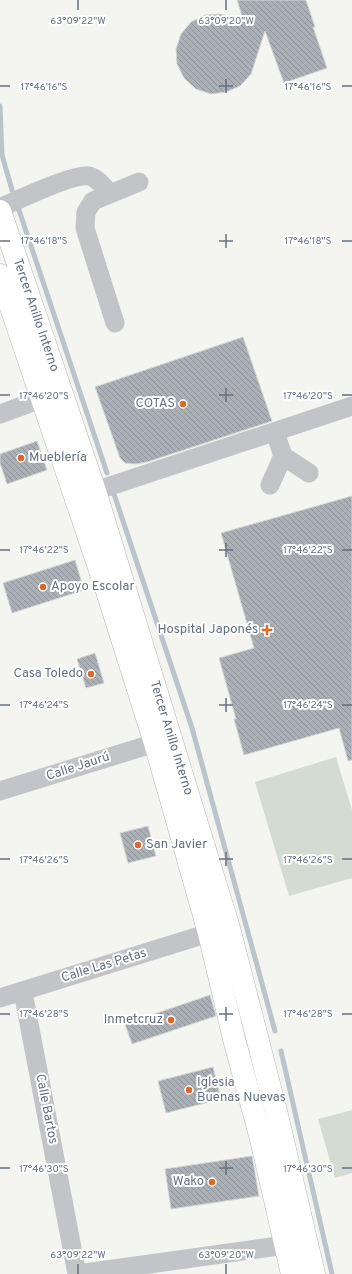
<svg xmlns="http://www.w3.org/2000/svg" width="352" height="1274" viewBox="0 0 352 1274" font-family="Overpass,sans-serif">
<style>
.green{fill:#d4dbd2}
.lines{fill:none;stroke-linecap:round;stroke-linejoin:round}
.stream{stroke:#bbc4ca;stroke-width:5}
.building{fill:url(#building-back-hatch);stroke:#d5d5d3}
.major-casing{stroke:#b5b7bb;stroke-width:23}
.minor{stroke:#c2c4c8;stroke-width:19}
.major{stroke:#fff;stroke-width:22}
.ticks{fill:none;stroke:#647080;stroke-width:1.5}
.poi-dot{fill:#da6a2a;stroke:#fff;stroke-width:1.5}
.labels{text-anchor:middle;dominant-baseline:central;stroke-width:4;stroke-linejoin:round;paint-order:stroke}
.street-label{font-size:13px;fill:#647080;stroke:#fff}
.poi-label{font-size:13px;fill:#647080;stroke:#fff;text-anchor:end}
.ticks-label{font-size:10px;text-anchor:middle;fill:#647080;stroke:#fff;stroke-width:4;stroke-linejoin:round;paint-order:stroke}
</style>
<defs>
<pattern id="building-back-hatch" width="6" height="6" patternUnits="userSpaceOnUse"><rect width="6" height="6" fill="#aab0b6"/><path d="M-1 5l2 2M0 0l6 6M5-1l2 2" fill="none" stroke="#8e9499"/></pattern>
</defs>
<rect width="100%" height="100%" fill="#f4f4f0"/>
<!-- green -->
<g class="green">
<path d="M 336,757 L 352,810 L 352,878 L 289,896 L 255,782 Z"/>
<path d="M 352,1110 L 352,1173 L 335,1178 L 318,1119 Z"/>
</g>
<g class="lines">
<!-- stream -->
<g class="stream">
<path d="M 0,106 L 2,155 L 12,190"/>
<path d="M 19,210 L 107,473"/>
<path d="M 114,494 L 192,728 L 275,1031"/>
<path d="M 281,1051 L 332,1274"/>
</g>
</g>
<!-- building -->
<g class="building">
<path d="M 237,0 L 306,0 L 315,27 L 313,27 L 327,68 L 284,83 L 265,31 L 251,74 L 240,86 L 226,92 L 211,94 L 196,89 L 184,78 L 177,64 L 176,49 L 181,34 L 191,22 L 205,15 L 221,14 L 244,22 Z"/>
<path d="M 243,337 L 272,421 L 147,462 L 135,464 L 125,463 L 120,458 L 95,387 Z"/>
<path d="M 37,441 L 47,470 L 7,484 L 0,463 L 0,454 Z"/>
<path d="M 352,496 L 352,760 L 348,761 L 339,728 L 244,755 L 234,719 L 236,719 L 219,658 L 254,648 L 221,533 Z"/>
<path d="M 75,560 L 84,590 L 12,613 L 3,583 Z"/>
<path d="M 95,653 L 104,683 L 86,688 L 77,659 Z"/>
<path d="M 148,826 L 156,856 L 128,863 L 120,833 Z"/>
<path d="M 210,995 L 216,1016 L 132,1044 L 125,1024 Z"/>
<path d="M 213,1067 L 221,1099 L 166,1113 L 158,1081 Z"/>
<path d="M 252,1156 L 259,1196 L 171,1209 L 165,1169 Z"/>
</g>
<g class="lines">
<!-- major casing -->
<g class="major-casing">
<g id="major">
<path id="s1" d="M 0,211 L 95,491 L 229,928 L 277,1115 L 314,1274"/>
<path d="M 0,275 L 105,585 L 155,743 L 209,933 L 234,1039 L 261,1139 L 292,1274"/>
</g>
</g>
<!-- minor -->
<g class="minor">
<path d="M 0,208 C 15,201 75,173 89,176 C 98,178 105,188 110,194"/>
<path d="M 115,323 L 85,228 L 86,212 L 93,201 L 139,182"/>
<path d="M 0,414 L 41,399"/>
<path d="M 283,456 L 309,473"/>
<path d="M 270,485 L 283,456 L 275,432"/>
<path d="M 95,491 L 352,406"/>
<path d="M 0,791 L 155,743"/>
<path d="M 23,992 L 77,1274"/>
<path d="M 0,998 L 209,933"/>
<path d="M 78,1274 L 286,1245"/>
</g>
<!-- major -->
<use href="#major" class="major"/>
</g>
<!-- ticks -->
<path class="ticks" d="M 78,0 L 78,10M 226,0 L 226,10M 226,79 L 226,93M 0,86 L 10,86M 219,86 L 233,86M 342,86 L 352,86M 226,234 L 226,248M 0,241 L 10,241M 219,241 L 233,241M 342,241 L 352,241M 226,388 L 226,402M 0,395 L 10,395M 219,395 L 233,395M 342,395 L 352,395M 226,543 L 226,557M 0,550 L 10,550M 219,550 L 233,550M 342,550 L 352,550M 226,698 L 226,712M 0,705 L 10,705M 219,705 L 233,705M 342,705 L 352,705M 226,852 L 226,866M 0,859 L 10,859M 219,859 L 233,859M 342,859 L 352,859M 226,1007 L 226,1021M 0,1014 L 10,1014M 219,1014 L 233,1014M 342,1014 L 352,1014M 226,1161 L 226,1175M 0,1168 L 10,1168M 219,1168 L 233,1168M 342,1168 L 352,1168M 78,1264 L 78,1274M 226,1264 L 226,1274"/>
<!-- markers -->
<g class="poi-dot">
<circle cx="183" cy="404" r="4"/>
<circle cx="21" cy="458" r="4"/>
<circle cx="43" cy="587" r="4"/>
<path d="M265 624h4v4h4v4h-4v4h-4v-4h-4v-4h4z"/>
<circle cx="91" cy="674" r="4"/>
<circle cx="138" cy="845" r="4"/>
<circle cx="171" cy="1020" r="4"/>
<circle cx="189" cy="1090" r="4"/>
<circle cx="212" cy="1182" r="4"/>
</g>
<g class="labels">
<!-- street labels -->
<g class="street-label">
<text stroke="none"><textPath href="#s1" startOffset="110">Tercer Anillo Interno</textPath></text>
<text stroke="none"><textPath href="#s1" startOffset="554">Tercer Anillo Interno</textPath></text>
<text transform="translate(78 767) rotate(-18)">Calle Jaurú</text>
<text transform="translate(104 966) rotate(-17)">Calle Las Petas</text>
<text transform="translate(46 1109) rotate(79)">Calle Bartos</text>
</g>
<!-- poi labels -->
<g class="poi-label">
<text x="175" y="404">COTAS</text>
<text x="29" y="458" text-anchor="start">Mueblería</text>
<text x="51" y="587" text-anchor="start">Apoyo Escolar</text>
<text x="258" y="630">Hospital Japonés</text>
<text x="83" y="674">Casa Toledo</text>
<text x="146" y="845" text-anchor="start">San Javier</text>
<text x="163" y="1020">Inmetcruz</text>
<text x="197" y="1083" text-anchor="start">Iglesia<tspan x="197" dy="15">Buenas Nuevas</tspan></text>
<text x="204" y="1182">Wako</text>
</g>
</g>
<g class="ticks-label">
<text x="78" y="24">63°09'22"W</text>
<text x="226" y="24">63°09'20"W</text>
<text x="44" y="90">17°46'16"S</text>
<text x="308" y="90">17°46'16"S</text>
<text x="44" y="244">17°46'18"S</text>
<text x="308" y="244">17°46'18"S</text>
<text x="44" y="399">17°46'20"S</text>
<text x="308" y="399">17°46'20"S</text>
<text x="44" y="553">17°46'22"S</text>
<text x="308" y="553">17°46'22"S</text>
<text x="44" y="708">17°46'24"S</text>
<text x="308" y="708">17°46'24"S</text>
<text x="44" y="863">17°46'26"S</text>
<text x="308" y="863">17°46'26"S</text>
<text x="44" y="1017">17°46'28"S</text>
<text x="308" y="1017">17°46'28"S</text>
<text x="44" y="1172">17°46'30"S</text>
<text x="308" y="1172">17°46'30"S</text>
<text x="78" y="1258">63°09'22"W</text>
<text x="226" y="1258">63°09'20"W</text>
</g>
</svg>
